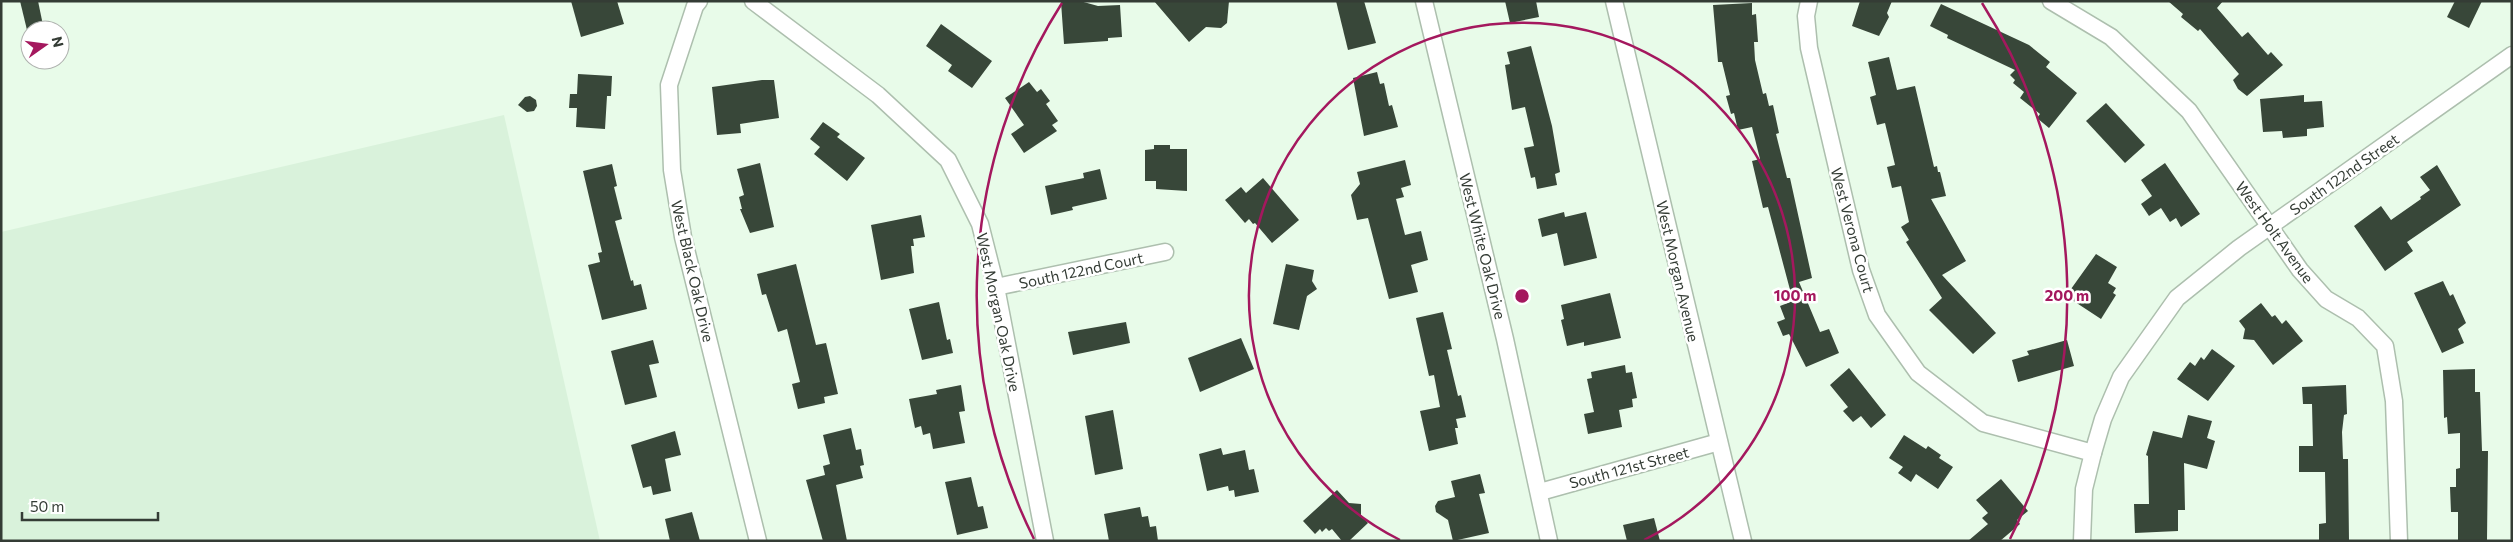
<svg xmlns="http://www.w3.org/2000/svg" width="2513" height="542" viewBox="0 0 2513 542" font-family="Commissioner,sans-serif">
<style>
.built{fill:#d9f2db}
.building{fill:#384739}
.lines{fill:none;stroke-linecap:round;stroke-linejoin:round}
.street-casing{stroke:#adbfae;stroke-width:19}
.street{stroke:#fff;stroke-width:16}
.ring{fill:none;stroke:#a4185e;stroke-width:2.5}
.labels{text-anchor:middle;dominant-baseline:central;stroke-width:5;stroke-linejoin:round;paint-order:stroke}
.street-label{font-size:15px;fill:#343c35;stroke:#fff}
.centre{fill:#a4185e;stroke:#fff;stroke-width:2.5}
.ring-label{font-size:15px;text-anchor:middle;font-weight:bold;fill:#a4185e;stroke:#fff;stroke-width:5;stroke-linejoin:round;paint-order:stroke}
</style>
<rect width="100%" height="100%" fill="#e8fbe9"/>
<!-- built -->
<path class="built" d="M 504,115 L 600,541 L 1,541 L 1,232 Z"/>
<!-- building -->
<g class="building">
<path d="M 20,1 L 38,1 L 44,30 L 27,30 Z"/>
<path d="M 571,1 L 617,1 L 624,24 L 581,37 Z"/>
<path d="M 1080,1 L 1098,6 L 1120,5 L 1122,37 L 1108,38 L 1108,41 L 1064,44 L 1061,2 Z"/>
<path d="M 1154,1 L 1229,1 L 1227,23 L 1221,28 L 1206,27 L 1189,42 Z"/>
<path d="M 1336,1 L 1364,1 L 1376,43 L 1348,50 Z"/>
<path d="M 1505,1 L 1536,1 L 1539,17 L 1510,23 Z"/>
<path d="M 1860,1 L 1892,1 L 1887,13 L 1889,17 L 1879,36 L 1852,26 Z"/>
<path d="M 2168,1 L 2223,1 L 2217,8 L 2242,37 L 2248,32 L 2268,55 L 2271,52 L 2283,65 L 2247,96 L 2238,89 L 2233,80 L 2239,74 L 2200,29 L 2198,31 L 2181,17 L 2183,14 Z"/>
<path d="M 2455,1 L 2482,1 L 2469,28 L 2447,17 Z"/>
<path d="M 1752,3 L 1752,15 L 1756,14 L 1758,42 L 1754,42 L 1755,60 L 1763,94 L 1766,93 L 1769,106 L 1773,105 L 1779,133 L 1776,134 L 1787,178 L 1790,178 L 1812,278 L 1799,282 L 1820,332 L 1829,329 L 1839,353 L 1806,367 L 1789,334 L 1783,336 L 1777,322 L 1785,319 L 1780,306 L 1793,301 L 1768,207 L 1763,208 L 1752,161 L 1760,159 L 1752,127 L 1738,130 L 1734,113 L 1731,114 L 1726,96 L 1730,95 L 1722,62 L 1718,62 L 1713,5 Z"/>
<path d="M 1941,4 L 2029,45 L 2050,62 L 2046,67 L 2077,93 L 2049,128 L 2037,118 L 2040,114 L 2020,98 L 2024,92 L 2013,83 L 2015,80 L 2010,75 L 2015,70 L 1947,38 L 1948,35 L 1930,26 Z"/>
<path d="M 941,24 L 992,61 L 972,88 L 948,71 L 952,65 L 926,46 Z"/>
<path d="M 1531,46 L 1552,126 L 1560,172 L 1555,174 L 1557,185 L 1537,189 L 1535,177 L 1531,178 L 1524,148 L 1534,146 L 1525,107 L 1512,110 L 1505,65 L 1510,64 L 1507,52 Z"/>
<path d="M 1889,57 L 1897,90 L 1915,86 L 1934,167 L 1937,166 L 1938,172 L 1940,172 L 1946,196 L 1931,199 L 1966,261 L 1942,275 L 1996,333 L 1973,354 L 1929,310 L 1942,298 L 1906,242 L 1909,240 L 1901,227 L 1909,222 L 1901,186 L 1892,188 L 1887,167 L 1895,165 L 1885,123 L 1877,125 L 1870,97 L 1876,95 L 1868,62 Z"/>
<path d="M 1377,72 L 1380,84 L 1384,83 L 1389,106 L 1392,105 L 1398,127 L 1364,136 L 1353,78 Z"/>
<path d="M 578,74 L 612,76 L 611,96 L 607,96 L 605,129 L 576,127 L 577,108 L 569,108 L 570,94 L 577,94 Z"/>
<path d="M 762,80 L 774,80 L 779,118 L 740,124 L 741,133 L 717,135 L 712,87 Z"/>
<path d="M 1029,82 L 1037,92 L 1041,89 L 1050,101 L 1046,104 L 1058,121 L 1052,125 L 1057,131 L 1024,153 L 1011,134 L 1024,125 L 1005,98 Z"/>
<path d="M 2304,95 L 2304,102 L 2322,101 L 2324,127 L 2307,129 L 2307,136 L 2283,138 L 2282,131 L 2263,132 L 2260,99 Z"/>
<path d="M 530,96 L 536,100 L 537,106 L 534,111 L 527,112 L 518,105 L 525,97 Z"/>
<path d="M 2106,103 L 2145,145 L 2125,163 L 2086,121 Z"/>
<path d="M 823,122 L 840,134 L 837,137 L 865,158 L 847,181 L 814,154 L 820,147 L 810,139 Z"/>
<path d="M 1154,145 L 1170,145 L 1170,149 L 1187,149 L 1187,191 L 1156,189 L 1156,181 L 1145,181 L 1145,150 L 1154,149 Z"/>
<path d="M 1405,160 L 1411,185 L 1401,188 L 1404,197 L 1396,199 L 1405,235 L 1421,231 L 1428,260 L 1411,265 L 1418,292 L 1389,299 L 1368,218 L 1357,220 L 1351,195 L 1360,184 L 1357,172 Z"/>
<path d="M 760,163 L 774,227 L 750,233 L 740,209 L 742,209 L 739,197 L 744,195 L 737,169 Z"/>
<path d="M 2165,163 L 2200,214 L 2181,227 L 2176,218 L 2170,222 L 2161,208 L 2149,216 L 2141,204 L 2152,196 L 2141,180 Z"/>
<path d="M 612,164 L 617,186 L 614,187 L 622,219 L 615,221 L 631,281 L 633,280 L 634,286 L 641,284 L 647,309 L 602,320 L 588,265 L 600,262 L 598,253 L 602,252 L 583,171 Z"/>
<path d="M 2437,165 L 2461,205 L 2407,242 L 2413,251 L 2385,271 L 2354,226 L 2381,206 L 2391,220 L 2421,199 L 2420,197 L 2430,190 L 2420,177 Z"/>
<path d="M 1100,169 L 1107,199 L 1072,207 L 1073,210 L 1051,215 L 1045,186 L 1084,178 L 1083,173 Z"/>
<path d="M 1263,178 L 1299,220 L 1272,243 L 1255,223 L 1253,224 L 1249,219 L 1245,223 L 1225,200 L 1241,187 L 1246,193 Z"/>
<path d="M 1564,212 L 1565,217 L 1586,212 L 1597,258 L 1564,266 L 1557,233 L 1542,237 L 1538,219 Z"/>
<path d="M 921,215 L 925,237 L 913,239 L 914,246 L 911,246 L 914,273 L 881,280 L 871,225 Z"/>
<path d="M 2096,254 L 2117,267 L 2108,283 L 2116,288 L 2113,293 L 2116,295 L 2101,319 L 2066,296 Z"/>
<path d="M 796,264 L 816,345 L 826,343 L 838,394 L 824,397 L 825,403 L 798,409 L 792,384 L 800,382 L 787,329 L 778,332 L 766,294 L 762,295 L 757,274 Z"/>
<path d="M 1286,264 L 1314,270 L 1312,281 L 1317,289 L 1307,296 L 1299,330 L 1273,324 Z"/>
<path d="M 2443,281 L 2450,296 L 2453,294 L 2466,323 L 2458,329 L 2464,343 L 2442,353 L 2414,293 Z"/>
<path d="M 1610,293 L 1621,338 L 1584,346 L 1584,342 L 1567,346 L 1561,320 L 1564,319 L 1561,305 Z"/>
<path d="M 939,302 L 947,340 L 950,339 L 953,353 L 922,360 L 909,309 Z"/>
<path d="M 2261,303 L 2272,317 L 2275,315 L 2282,324 L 2286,320 L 2303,341 L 2273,365 L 2254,340 L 2243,339 L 2245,329 L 2239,321 Z"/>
<path d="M 1443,312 L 1452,349 L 1447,350 L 1458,396 L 1461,395 L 1466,417 L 1456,419 L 1458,428 L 1455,428 L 1458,444 L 1429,451 L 1420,411 L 1440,407 L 1434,375 L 1429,376 L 1416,318 Z"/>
<path d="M 1126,322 L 1130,343 L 1073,355 L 1068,332 Z"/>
<path d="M 1241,338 L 1254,369 L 1200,392 L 1188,358 Z"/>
<path d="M 653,340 L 659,363 L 649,365 L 657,397 L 625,405 L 611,351 Z"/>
<path d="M 2067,340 L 2074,366 L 2018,382 L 2012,360 L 2029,355 L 2027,351 Z"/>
<path d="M 2212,349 L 2235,366 L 2208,401 L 2177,379 L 2190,362 L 2195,366 L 2201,357 L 2204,360 Z"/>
<path d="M 1625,365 L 1626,373 L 1632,372 L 1637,398 L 1632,399 L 1633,407 L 1619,410 L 1622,427 L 1588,434 L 1584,414 L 1594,412 L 1587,379 L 1592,378 L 1591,372 Z"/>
<path d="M 1849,368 L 1886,415 L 1871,428 L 1861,416 L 1853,422 L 1843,411 L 1848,407 L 1830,385 Z"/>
<path d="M 2475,369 L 2475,392 L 2480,392 L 2482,451 L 2488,451 L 2487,541 L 2458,541 L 2458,512 L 2451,512 L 2450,487 L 2456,487 L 2456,469 L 2460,468 L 2460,433 L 2448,434 L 2447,417 L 2444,418 L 2443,370 Z"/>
<path d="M 961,385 L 965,411 L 959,412 L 965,443 L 933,449 L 930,433 L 923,435 L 921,426 L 915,428 L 909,399 L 937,394 L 936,390 Z"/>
<path d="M 2346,385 L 2347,414 L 2344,415 L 2342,432 L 2343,459 L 2348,459 L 2349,541 L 2319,541 L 2319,524 L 2326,523 L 2325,472 L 2299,472 L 2299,446 L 2313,446 L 2312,404 L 2303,404 L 2302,387 Z"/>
<path d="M 1113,410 L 1123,469 L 1095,475 L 1085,416 Z"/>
<path d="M 2188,415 L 2212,421 L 2207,438 L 2215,441 L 2207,469 L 2184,463 L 2185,510 L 2178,510 L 2178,531 L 2135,533 L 2134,504 L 2149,504 L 2148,456 L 2146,455 L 2153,431 L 2182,438 Z"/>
<path d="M 851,428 L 856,450 L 861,449 L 864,465 L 860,466 L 863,478 L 836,485 L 847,541 L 823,541 L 806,480 L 825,475 L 823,466 L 830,464 L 823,435 Z"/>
<path d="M 675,431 L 681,455 L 665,459 L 671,491 L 653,495 L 651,486 L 643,488 L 631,445 Z"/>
<path d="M 1904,435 L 1926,449 L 1928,446 L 1941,455 L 1939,458 L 1953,467 L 1938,489 L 1916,474 L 1911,482 L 1898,473 L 1903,467 L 1889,458 Z"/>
<path d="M 1221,448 L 1223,455 L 1245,450 L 1249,470 L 1254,469 L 1259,492 L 1235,497 L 1234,490 L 1229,491 L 1228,486 L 1207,491 L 1199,454 Z"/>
<path d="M 1480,474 L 1485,493 L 1479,494 L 1489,533 L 1453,541 L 1448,520 L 1436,512 L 1435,506 L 1438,501 L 1455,497 L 1451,481 Z"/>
<path d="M 971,477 L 978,507 L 983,506 L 988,528 L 957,535 L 945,482 Z"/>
<path d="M 2001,479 L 2028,511 L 2017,520 L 2020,524 L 2000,541 L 1968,541 L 1988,524 L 1982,518 L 1988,513 L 1976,500 Z"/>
<path d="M 1337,490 L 1349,503 L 1361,504 L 1361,515 L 1368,523 L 1349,541 L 1342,541 L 1332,529 L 1329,531 L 1326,528 L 1322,532 L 1320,529 L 1315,534 L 1303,521 Z"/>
<path d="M 1140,507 L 1142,517 L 1148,516 L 1150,527 L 1156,526 L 1158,541 L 1109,541 L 1104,514 Z"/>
<path d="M 692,512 L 700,541 L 670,541 L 665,519 Z"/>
<path d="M 1654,518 L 1660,541 L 1627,541 L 1623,525 Z"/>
</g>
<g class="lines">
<!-- street casing -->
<g class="street-casing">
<g id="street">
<path d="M 699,1 L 695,6 L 669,85 L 672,170 L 683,237 L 758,541"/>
<path d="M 753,1 L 878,95 L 948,160 L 980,224 L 996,287 L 1045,541"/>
<path d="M 1424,1 L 1505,339 L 1549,541"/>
<path d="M 1614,1 L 1743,541"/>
<path d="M 1809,1 L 1806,16 L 1809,48 L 1861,270 L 1877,315 L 1918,373 L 1983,423 L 2093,453 L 2084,489 L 2082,541"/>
<path d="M 2051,1 L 2111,37 L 2189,111 L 2300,270 L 2326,299 L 2358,318 L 2385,346 L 2394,401 L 2399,541"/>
<path d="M 996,287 L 1165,252"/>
<path d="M 2093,453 L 2103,419 L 2121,377 L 2177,298 L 2239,248 L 2512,55"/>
<path d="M 1540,492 L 1719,442"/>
</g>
</g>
<!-- street -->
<use href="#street" class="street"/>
</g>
<!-- distance rings -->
<g class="ring">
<path d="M1400 540A273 273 0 1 1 1644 540"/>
<path d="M1034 539A545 545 0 0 1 1062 3M1982 3A545 545 0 0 1 2010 539"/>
</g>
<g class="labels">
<!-- street labels -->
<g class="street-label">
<text transform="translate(2344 174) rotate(-35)">South 122nd Street</text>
<text transform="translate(1853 230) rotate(75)">West Verona Court</text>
<text transform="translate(2275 232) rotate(54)">West Holt Avenue</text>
<text transform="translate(1483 246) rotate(76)">West White Oak Drive</text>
<text transform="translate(1081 270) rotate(-12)">South 122nd Court</text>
<text transform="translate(693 271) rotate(77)">West Black Oak Drive</text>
<text transform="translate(1678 271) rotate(77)">West Morgan Avenue</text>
<text transform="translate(999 312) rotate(78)">West Morgan Oak Drive</text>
<text transform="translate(1629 467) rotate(-15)">South 121st Street</text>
</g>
</g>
<circle cx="1522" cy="296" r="8" class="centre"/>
<g class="ring-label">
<text x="1795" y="301">100 m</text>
<text x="2067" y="301">200 m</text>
</g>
<!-- border -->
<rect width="2513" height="542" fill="none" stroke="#343c35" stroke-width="5"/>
<!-- north arrow -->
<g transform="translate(45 45) rotate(76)"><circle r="24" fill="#ffffff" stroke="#aeb1ae"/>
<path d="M0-4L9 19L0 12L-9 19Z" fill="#a4185e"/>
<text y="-8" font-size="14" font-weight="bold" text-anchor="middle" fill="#343c35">N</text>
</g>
<!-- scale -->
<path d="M22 512v8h136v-8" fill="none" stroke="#343c35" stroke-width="2.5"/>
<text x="30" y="512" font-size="15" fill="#343c35" stroke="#ffffff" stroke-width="4" paint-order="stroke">50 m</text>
</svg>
